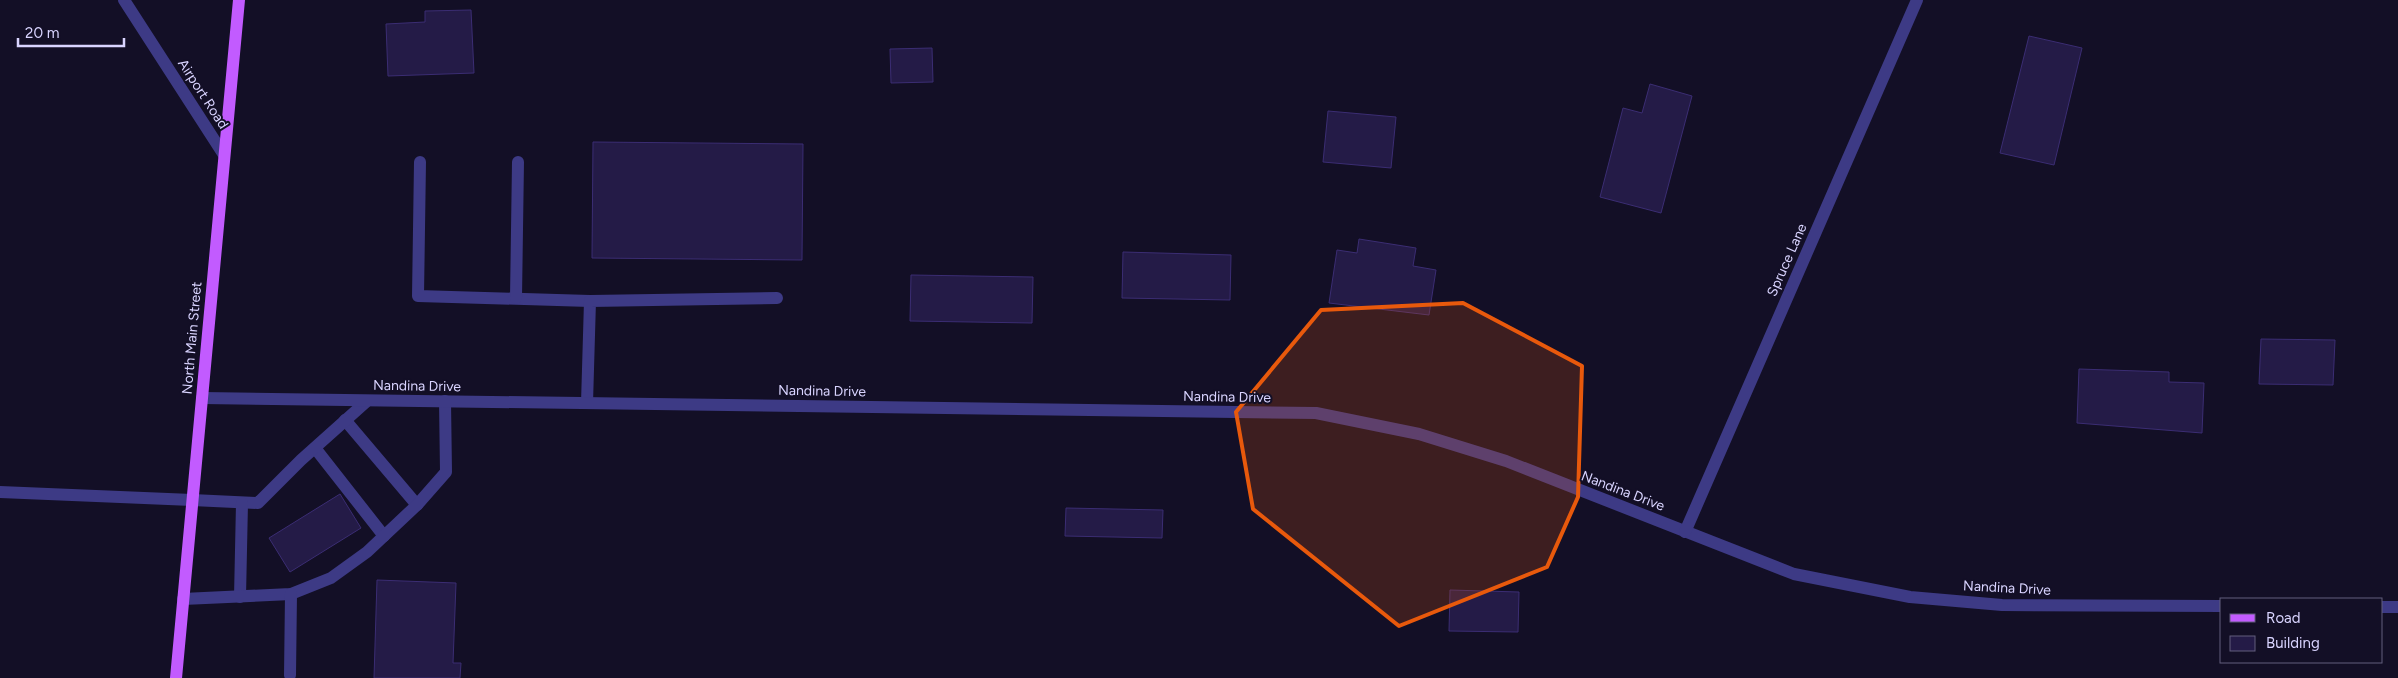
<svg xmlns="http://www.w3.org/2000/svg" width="2398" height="678" viewBox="0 0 2398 678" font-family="Figtree,sans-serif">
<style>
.building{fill:#241b47;stroke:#3b2d73}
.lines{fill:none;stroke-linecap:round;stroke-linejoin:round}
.lane{stroke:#3d3a85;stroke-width:12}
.street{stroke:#3d3a85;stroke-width:12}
.primary{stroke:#c25bff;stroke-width:12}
.marked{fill:#e8590c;fill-opacity:0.2;stroke:#e8590c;stroke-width:4;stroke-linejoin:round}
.labels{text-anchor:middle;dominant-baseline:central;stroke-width:4;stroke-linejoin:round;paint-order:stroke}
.street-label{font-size:14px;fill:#d9d4ff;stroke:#130f26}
</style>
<rect width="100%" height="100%" fill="#130f26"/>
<!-- building -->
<g class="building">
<path d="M 471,10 L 474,73 L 388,76 L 386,24 L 425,22 L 425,11 Z"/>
<path d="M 2029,36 L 2082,48 L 2054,165 L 2000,153 Z"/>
<path d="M 932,48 L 933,82 L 891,83 L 890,49 Z"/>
<path d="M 1650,84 L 1692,96 L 1661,213 L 1600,197 L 1623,108 L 1642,113 Z"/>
<path d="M 1328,111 L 1396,117 L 1391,168 L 1323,162 Z"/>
<path d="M 593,142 L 803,144 L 802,260 L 592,258 Z"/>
<path d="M 1359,239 L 1416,248 L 1413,266 L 1436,270 L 1429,315 L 1329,303 L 1337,250 L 1357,253 Z"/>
<path d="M 1123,252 L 1231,255 L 1230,300 L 1122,298 Z"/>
<path d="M 911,275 L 1033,277 L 1032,323 L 910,321 Z"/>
<path d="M 2261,339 L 2335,340 L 2333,385 L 2259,384 Z"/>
<path d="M 2079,369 L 2169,372 L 2169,382 L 2204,383 L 2202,433 L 2077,423 Z"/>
<path d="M 340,494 L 361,528 L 290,572 L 269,538 Z"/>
<path d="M 1066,508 L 1163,510 L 1162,538 L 1065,536 Z"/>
<path d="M 377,580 L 456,583 L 453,663 L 461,663 L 460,678 L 374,678 Z"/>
<path d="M 1450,590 L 1519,592 L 1518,632 L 1449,631 Z"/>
</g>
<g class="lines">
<!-- lane -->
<g class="lane">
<path d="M 420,162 L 418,296 L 590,301"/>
<path d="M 516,298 L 518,162"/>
<path d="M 587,403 L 590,301 L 777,298"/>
<path d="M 345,420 L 417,505"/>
<path d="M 315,448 L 384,536"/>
<path d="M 192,500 L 258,503 L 301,460 L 367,401"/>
<path d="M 240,597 L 242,503"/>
<path d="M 183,599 L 291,594 L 331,578 L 367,552 L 417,505 L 446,472 L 445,401"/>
<path d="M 290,675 L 291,594"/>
</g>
<!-- street -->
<g class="street">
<path d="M 124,0 L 224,155"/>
<path d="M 202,398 L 1316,413 L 1419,434 L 1506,461 L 1794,574 L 1910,597 L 2002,605 L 2222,606"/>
<path d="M 0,492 L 192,500"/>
<path d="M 1685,532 L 1917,0"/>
<path d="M 2382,607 L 2398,607"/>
</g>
<!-- primary -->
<path class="primary" d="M 176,678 L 239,0"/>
</g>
<!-- marked area -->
<path class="marked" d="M 1463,303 L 1582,366 L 1578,497 L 1547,567 L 1399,626 L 1253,509 L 1236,412 L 1321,310 Z"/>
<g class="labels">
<!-- street labels -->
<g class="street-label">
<text transform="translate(203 94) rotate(57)">Airport Road</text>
<text transform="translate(1787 260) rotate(-66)">Spruce Lane</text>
<text transform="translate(192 338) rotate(-85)">North Main Street</text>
<text transform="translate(417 386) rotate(1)">Nandina Drive</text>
<text transform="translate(822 391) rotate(1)">Nandina Drive</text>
<text transform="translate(1227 397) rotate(1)">Nandina Drive</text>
<text transform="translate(1623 491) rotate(21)">Nandina Drive</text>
<text transform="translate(2007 588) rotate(3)">Nandina Drive</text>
</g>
</g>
<!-- legend -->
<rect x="2220" y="598" width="162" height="65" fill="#130f26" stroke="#625e7d"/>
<rect x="2230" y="614" width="25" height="8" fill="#c25bff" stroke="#625e7d"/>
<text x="2266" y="623" font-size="15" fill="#d9d4ff">Road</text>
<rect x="2230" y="636" width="25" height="15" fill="#241b47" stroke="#625e7d"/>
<text x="2266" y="648" font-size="15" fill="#d9d4ff">Building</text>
<!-- scale -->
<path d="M18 38v8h106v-8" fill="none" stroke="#d9d4ff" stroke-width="2.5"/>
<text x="25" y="38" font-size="15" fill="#d9d4ff" stroke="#130f26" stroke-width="4" paint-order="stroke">20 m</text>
</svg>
